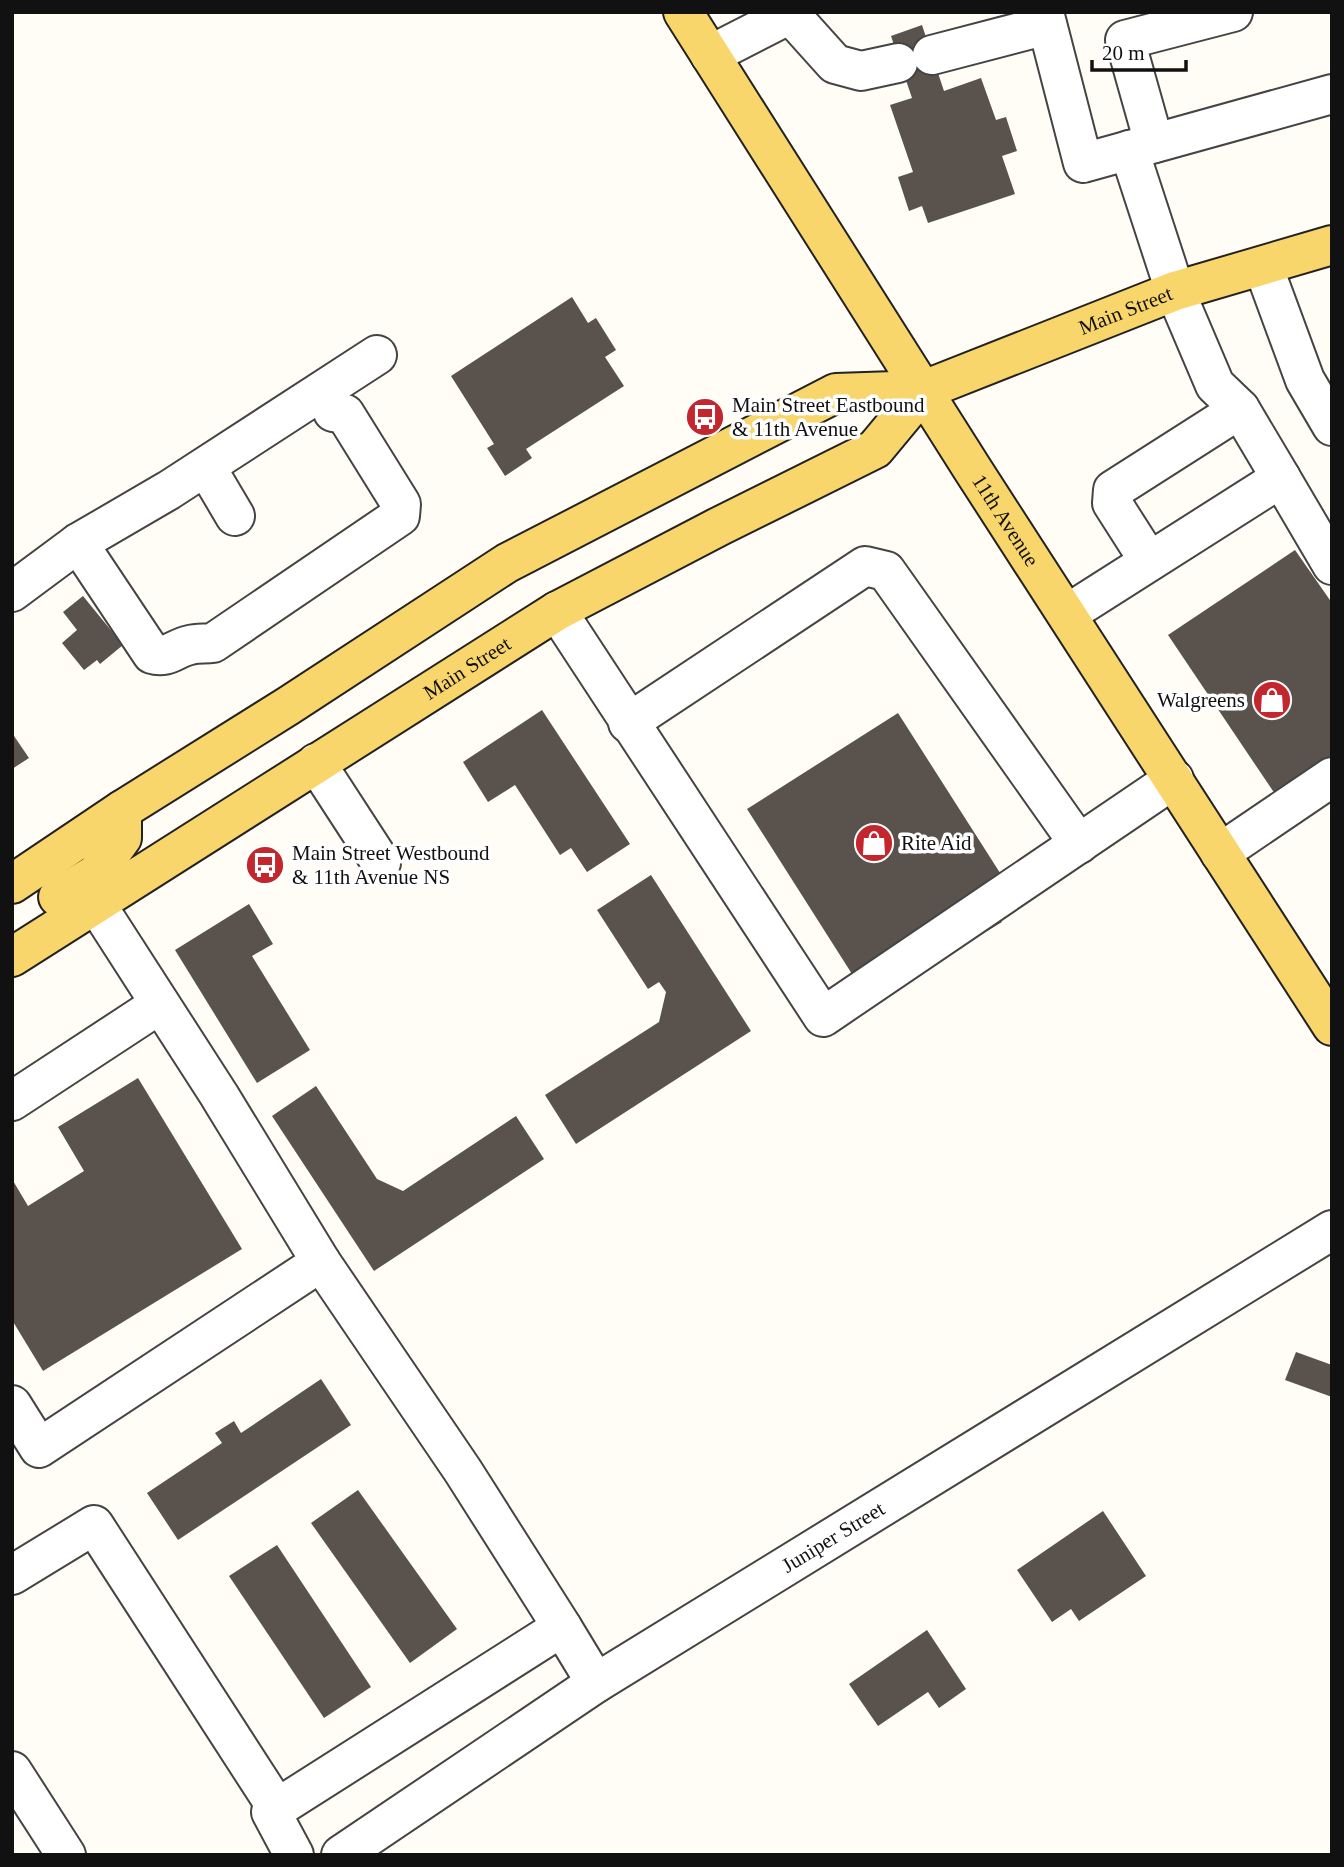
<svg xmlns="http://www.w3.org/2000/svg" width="1344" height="1867" viewBox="0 0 1344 1867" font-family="Georgia,serif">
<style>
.building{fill:#5a524d}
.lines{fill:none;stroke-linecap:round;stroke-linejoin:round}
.minor-casing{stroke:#444;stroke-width:42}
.major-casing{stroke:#222;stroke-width:42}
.minor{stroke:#fff;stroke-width:38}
.major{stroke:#f9d66b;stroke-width:38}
.labels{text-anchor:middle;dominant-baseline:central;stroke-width:7;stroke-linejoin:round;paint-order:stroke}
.street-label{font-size:21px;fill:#111;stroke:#fff}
.poi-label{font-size:21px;fill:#111;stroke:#fff;text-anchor:start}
</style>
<rect width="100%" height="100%" fill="#fffdf5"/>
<!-- building -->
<g class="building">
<path d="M 922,25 L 944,91 L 981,78 L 996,120 L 1006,117 L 1017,151 L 1002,156 L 1015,194 L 928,223 L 922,206 L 909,211 L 898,177 L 913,172 L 890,105 L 912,98 L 891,36 Z"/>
<path d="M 572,297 L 588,323 L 596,318 L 616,350 L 605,357 L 624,386 L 526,449 L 532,458 L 505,476 L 487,448 L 494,444 L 451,376 Z"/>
<path d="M 1295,550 L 1332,603 L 1332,764 L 1279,800 L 1168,635 Z"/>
<path d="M 83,596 L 123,645 L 100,664 L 97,660 L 84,670 L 62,643 L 77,630 L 63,612 Z"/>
<path d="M 542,710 L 630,844 L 587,872 L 571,848 L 560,855 L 515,785 L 488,802 L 463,762 Z"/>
<path d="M 898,713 L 1002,876 L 981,890 L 1002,922 L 974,939 L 955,908 L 852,974 L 747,809 Z"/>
<path d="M 12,733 L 29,758 L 12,769 Z"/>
<path d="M 651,875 L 751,1031 L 576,1144 L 545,1095 L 659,1022 L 666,992 L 659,982 L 648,989 L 597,910 Z"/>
<path d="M 249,904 L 273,944 L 252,956 L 310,1050 L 257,1083 L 175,950 Z"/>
<path d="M 138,1078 L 242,1249 L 43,1371 L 12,1320 L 12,1179 L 28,1206 L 84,1171 L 58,1127 Z"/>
<path d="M 316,1086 L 377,1179 L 403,1191 L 516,1116 L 544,1159 L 374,1271 L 272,1116 Z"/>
<path d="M 1296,1352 L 1332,1365 L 1332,1397 L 1285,1380 Z"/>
<path d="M 321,1379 L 351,1425 L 178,1540 L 147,1493 L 222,1443 L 215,1433 L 234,1421 L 241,1433 Z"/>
<path d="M 358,1490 L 457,1629 L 410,1663 L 311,1523 Z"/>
<path d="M 1103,1511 L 1146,1576 L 1079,1621 L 1071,1609 L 1052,1622 L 1017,1570 Z"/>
<path d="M 277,1545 L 371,1687 L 324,1718 L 229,1576 Z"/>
<path d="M 927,1630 L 966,1689 L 939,1708 L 928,1692 L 878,1726 L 849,1684 Z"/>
</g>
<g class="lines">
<!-- minor casing -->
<g class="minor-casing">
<g id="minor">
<path d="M 1044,12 L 1083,163 L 1332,94"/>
<path d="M 790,14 L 835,64 L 861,71 L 898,63"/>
<path d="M 710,55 L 794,12"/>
<path d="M 932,55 L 1047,25"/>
<path d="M 1154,143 L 1125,40 L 1233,12"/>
<path d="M 1263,266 L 1305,380 L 1332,426"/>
<path d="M 206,467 L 235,516"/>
<path d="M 1281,478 L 1332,565"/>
<path d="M 78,543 L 152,654 C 168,659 175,648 190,645 C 197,643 205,644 213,643 L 400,516 L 401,504 L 345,414 L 333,412"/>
<path d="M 1149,561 L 1112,503 L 1113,490 L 1240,409"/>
<path d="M 12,592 L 78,543 L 169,490 L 377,355"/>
<path d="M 557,611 L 823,1017 L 1174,779"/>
<path d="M 1067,614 L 1281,478 L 1240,409 L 1215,385 L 1175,291 L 1129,150"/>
<path d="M 628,723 L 865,566 L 886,571 L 1079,844"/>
<path d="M 316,763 L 381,863"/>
<path d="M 1220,853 L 1332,777"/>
<path d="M 12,1101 L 160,1004"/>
<path d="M 12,1405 L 39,1448 L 321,1262 L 219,1095 L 96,904"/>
<path d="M 12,1575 L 94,1525 L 277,1808"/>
<path d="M 562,1627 L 596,1683"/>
<path d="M 12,1771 L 66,1855"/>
<path d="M 294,1855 L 271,1812 L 562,1627 L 463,1471 L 321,1262"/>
<path id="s1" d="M 341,1855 L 596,1683 L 1332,1230"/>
</g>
</g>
<!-- major casing -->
<g class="major-casing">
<g id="major">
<path id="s2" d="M 683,12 L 973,470 L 1332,1026"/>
<path id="s3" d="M 12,884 L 122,810 L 288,706 L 507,563 L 836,393 L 924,390 L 1175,291 L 1332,245"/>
<path d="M 58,897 L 96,874 L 122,838 L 122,810"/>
<path id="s4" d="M 12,957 L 557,611 L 720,526 L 875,449 L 924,390"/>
</g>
</g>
<!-- minor -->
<use href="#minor" class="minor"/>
<!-- major -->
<use href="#major" class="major"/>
</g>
<!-- icons -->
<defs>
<g id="bus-disc" transform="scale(2.0125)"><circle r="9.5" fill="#c4262e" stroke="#fff"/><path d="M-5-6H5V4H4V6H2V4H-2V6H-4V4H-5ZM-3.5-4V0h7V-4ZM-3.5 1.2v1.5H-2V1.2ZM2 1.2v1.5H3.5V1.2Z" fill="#fff"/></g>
<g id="shop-disc" transform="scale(2.0125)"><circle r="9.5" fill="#c4262e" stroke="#fff"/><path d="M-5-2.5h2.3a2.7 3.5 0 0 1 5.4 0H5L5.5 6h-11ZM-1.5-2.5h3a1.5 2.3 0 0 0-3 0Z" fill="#fff"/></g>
</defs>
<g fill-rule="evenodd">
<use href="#bus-disc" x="705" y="417"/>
<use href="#shop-disc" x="1272" y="700"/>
<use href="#shop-disc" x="874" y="843"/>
<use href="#bus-disc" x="265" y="865"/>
</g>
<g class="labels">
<!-- street labels -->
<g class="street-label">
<text stroke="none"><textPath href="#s3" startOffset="1265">Main Street</textPath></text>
<text stroke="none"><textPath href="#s2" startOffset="602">11th Avenue</textPath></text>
<text stroke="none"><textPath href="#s4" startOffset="539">Main Street</textPath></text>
<text stroke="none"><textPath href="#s1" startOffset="586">Juniper Street</textPath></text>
</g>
<!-- poi labels -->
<g class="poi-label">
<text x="732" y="405">Main Street Eastbound<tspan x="732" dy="24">&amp; 11th Avenue</tspan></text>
<text x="1245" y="700" text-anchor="end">Walgreens</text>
<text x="901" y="843">Rite Aid</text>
<text x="292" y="853">Main Street Westbound<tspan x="292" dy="24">&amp; 11th Avenue NS</tspan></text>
</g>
</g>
<!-- border -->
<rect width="1344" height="1867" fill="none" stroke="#111111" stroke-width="28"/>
<!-- scale -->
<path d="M1092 60v10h94v-10" fill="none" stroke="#111111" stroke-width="3.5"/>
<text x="1102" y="60" font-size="21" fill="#111111" stroke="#ffffff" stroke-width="5" paint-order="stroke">20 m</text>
</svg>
